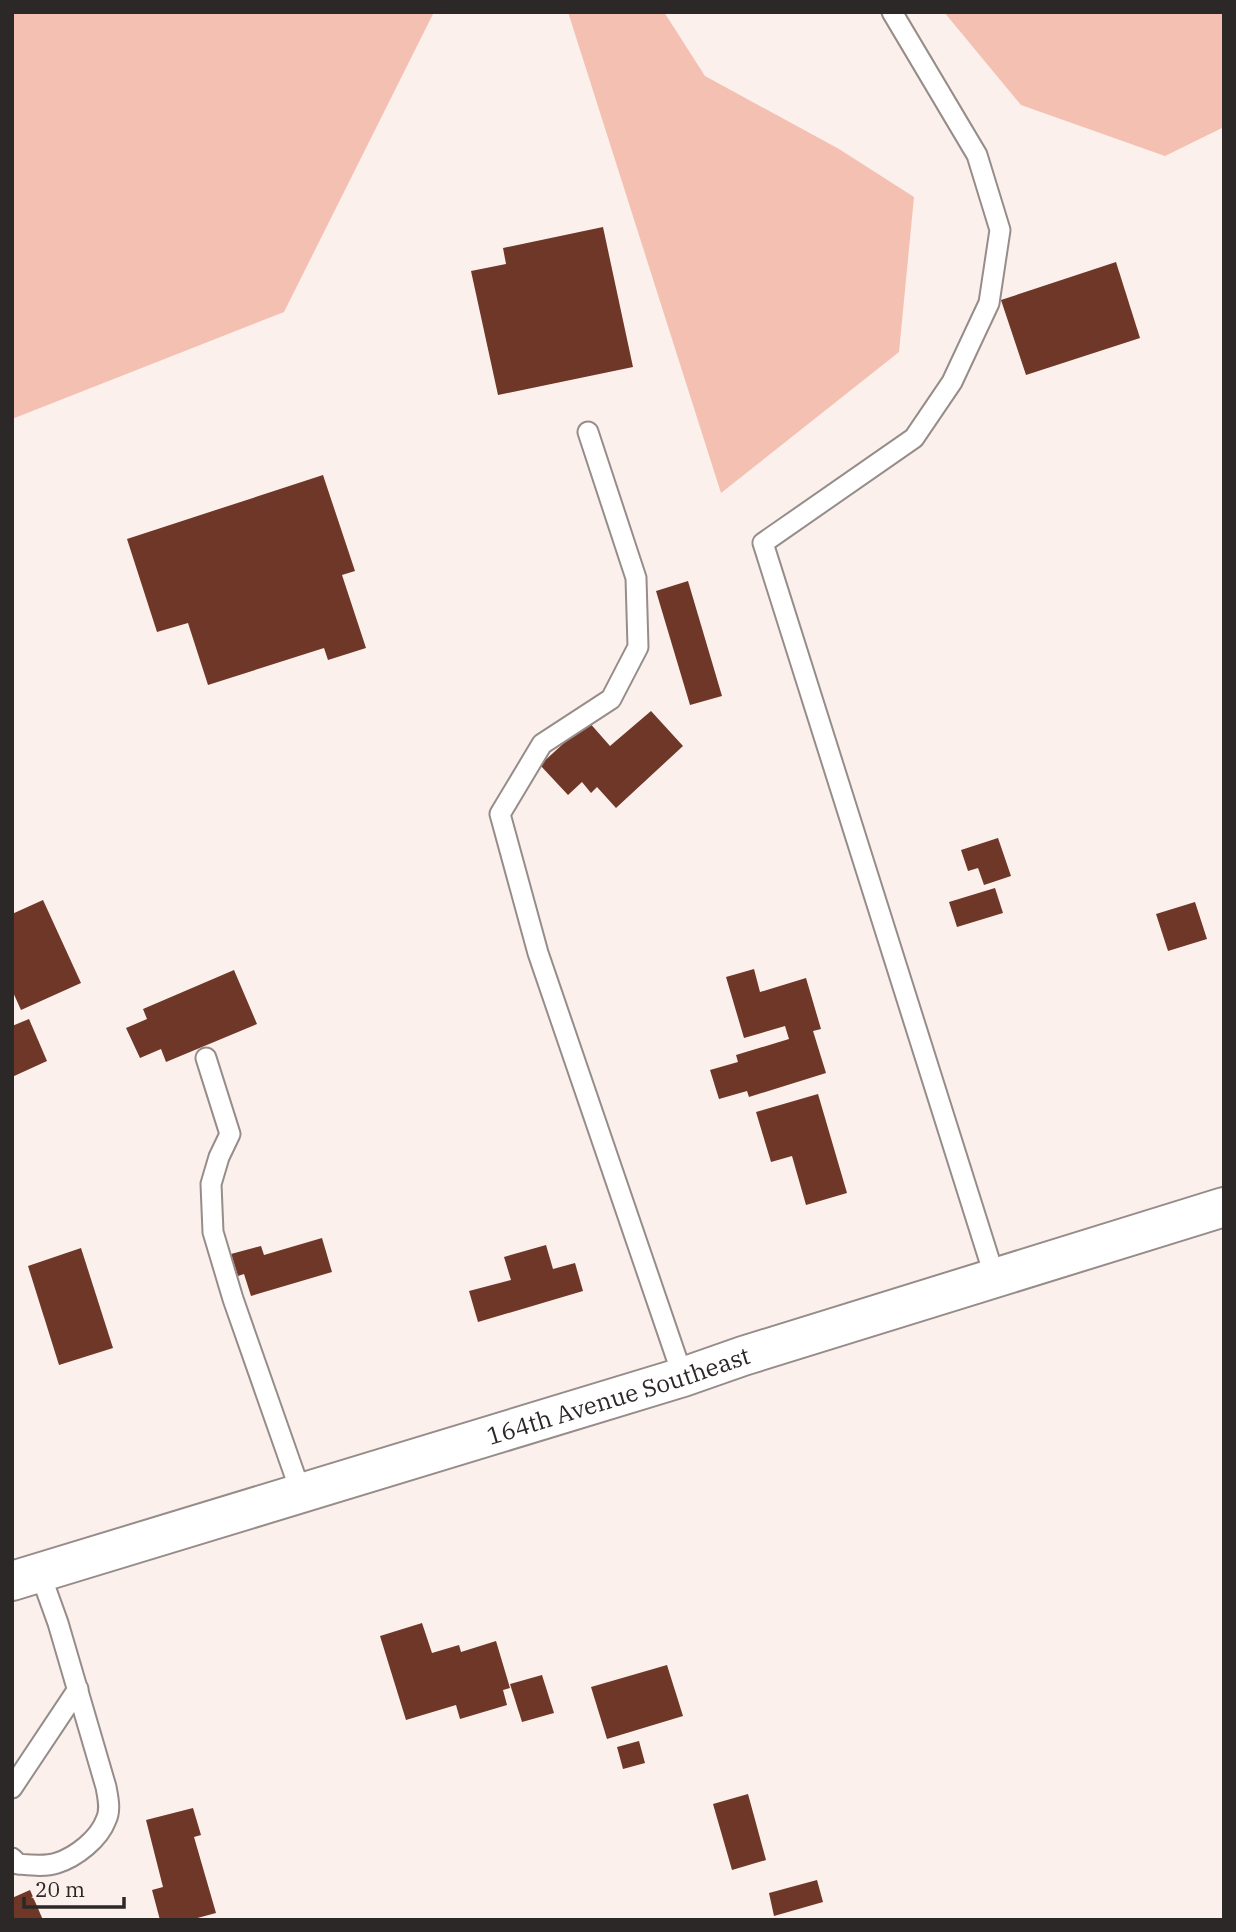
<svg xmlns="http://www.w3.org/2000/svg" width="1236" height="1932" viewBox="0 0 1236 1932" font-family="'IBM Plex Serif',serif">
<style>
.green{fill:#f4c0b1}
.building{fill:#6e3728}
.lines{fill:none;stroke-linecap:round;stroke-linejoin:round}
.service-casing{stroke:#968c89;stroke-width:23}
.tertiary-casing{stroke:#968c89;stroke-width:42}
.service{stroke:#fff;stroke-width:19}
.tertiary{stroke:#fff;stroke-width:38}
.labels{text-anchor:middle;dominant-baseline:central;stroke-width:7;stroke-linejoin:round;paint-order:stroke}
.street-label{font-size:24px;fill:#2c2827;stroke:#fbf0ec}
</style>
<rect width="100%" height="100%" fill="#fbf0ec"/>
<!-- green -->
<g class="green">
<path d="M 12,12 L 434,12 L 284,312 L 12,419 Z"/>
<path d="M 568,12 L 664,12 L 705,76 L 839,149 L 914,197 L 899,352 L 721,493 Z"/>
<path d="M 944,12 L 1224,12 L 1224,127 L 1165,156 L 1021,105 Z"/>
</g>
<!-- building -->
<g class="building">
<path d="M 603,227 L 633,367 L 498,395 L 471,271 L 506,264 L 503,248 Z"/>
<path d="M 1116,262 L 1140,338 L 1026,375 L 1001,300 Z"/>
<path d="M 323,475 L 355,571 L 342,575 L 366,648 L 328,660 L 324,648 L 208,685 L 188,623 L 157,632 L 127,539 Z"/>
<path d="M 688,581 L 722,696 L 690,705 L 656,591 Z"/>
<path d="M 651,711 L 683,746 L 616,808 L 597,787 L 591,793 L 582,782 L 568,795 L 540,765 L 588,721 L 610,746 Z"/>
<path d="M 998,838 L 1011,876 L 984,885 L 978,868 L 968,871 L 961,850 Z"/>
<path d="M 995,888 L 1003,913 L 957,927 L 949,902 Z"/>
<path d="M 43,900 L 81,983 L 21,1010 L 12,990 L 12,914 Z"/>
<path d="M 1195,902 L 1207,939 L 1168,951 L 1156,914 Z"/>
<path d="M 754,969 L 760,992 L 806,978 L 821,1029 L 813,1031 L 826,1073 L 749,1097 L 747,1091 L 719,1099 L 710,1070 L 738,1062 L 736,1055 L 789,1039 L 785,1026 L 744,1038 L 726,977 Z"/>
<path d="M 234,970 L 257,1024 L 166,1062 L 161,1049 L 140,1058 L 126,1028 L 147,1019 L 143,1009 Z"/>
<path d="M 29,1019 L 47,1061 L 12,1077 L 12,1026 Z"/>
<path d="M 818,1094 L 847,1193 L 806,1205 L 792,1156 L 771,1162 L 756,1112 Z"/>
<path d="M 322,1238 L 332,1272 L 251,1296 L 244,1274 L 238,1276 L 231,1254 L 261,1246 L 264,1255 Z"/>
<path d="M 546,1245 L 553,1269 L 575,1263 L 583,1291 L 478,1322 L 469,1291 L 511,1280 L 504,1257 Z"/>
<path d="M 81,1248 L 113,1348 L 59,1365 L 28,1266 Z"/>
<path d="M 422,1623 L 432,1653 L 459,1645 L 461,1652 L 496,1641 L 510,1688 L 503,1690 L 507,1705 L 460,1719 L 456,1705 L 406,1720 L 380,1636 Z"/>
<path d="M 667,1665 L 683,1716 L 607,1739 L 591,1687 Z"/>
<path d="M 542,1675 L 554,1713 L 522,1722 L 510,1684 Z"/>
<path d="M 639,1741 L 645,1763 L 623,1769 L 617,1747 Z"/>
<path d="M 748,1794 L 766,1860 L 732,1870 L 713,1804 Z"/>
<path d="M 193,1808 L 201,1835 L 194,1837 L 216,1913 L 190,1920 L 160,1920 L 152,1890 L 163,1887 L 146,1820 Z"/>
<path d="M 817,1880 L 823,1902 L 774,1916 L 769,1893 Z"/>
<path d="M 30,1890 L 43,1920 L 12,1920 L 12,1898 Z"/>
</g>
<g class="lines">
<!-- service casing -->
<g class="service-casing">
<g id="service">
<path d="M 892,12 L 977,155 L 1000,230 L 989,303 L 952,382 L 914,438 L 763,543 L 995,1278"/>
<path d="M 588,432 L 636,578 L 638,647 L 611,699 L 542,744 L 500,814 L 538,953 L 683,1377"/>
<path d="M 206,1058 L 230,1134 L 219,1157 L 211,1184 L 213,1232 L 233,1299 L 301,1493"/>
<path d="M 12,1788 L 78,1689"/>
<path d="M 12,1858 L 18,1864 C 30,1865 45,1867 57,1863 C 76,1857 99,1839 106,1820 C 111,1810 108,1798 106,1787 L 58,1623 L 40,1573"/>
</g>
</g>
<!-- tertiary casing -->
<g class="tertiary-casing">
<g id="tertiary">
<path id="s1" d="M 12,1581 L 683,1377 L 743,1356 L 1224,1207"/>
</g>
</g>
<!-- service -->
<use href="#service" class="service"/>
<!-- tertiary -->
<use href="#tertiary" class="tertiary"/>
</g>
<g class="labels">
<!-- street labels -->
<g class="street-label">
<text stroke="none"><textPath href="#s1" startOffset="634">164th Avenue Southeast</textPath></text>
</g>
</g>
<!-- border -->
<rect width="1236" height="1932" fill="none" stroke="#2c2827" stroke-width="28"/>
<!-- scale -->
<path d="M24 1897v10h100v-10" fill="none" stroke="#2c2827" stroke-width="3.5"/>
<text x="35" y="1897" font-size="21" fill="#2c2827" stroke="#fbf0ec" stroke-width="5" paint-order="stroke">20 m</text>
</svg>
